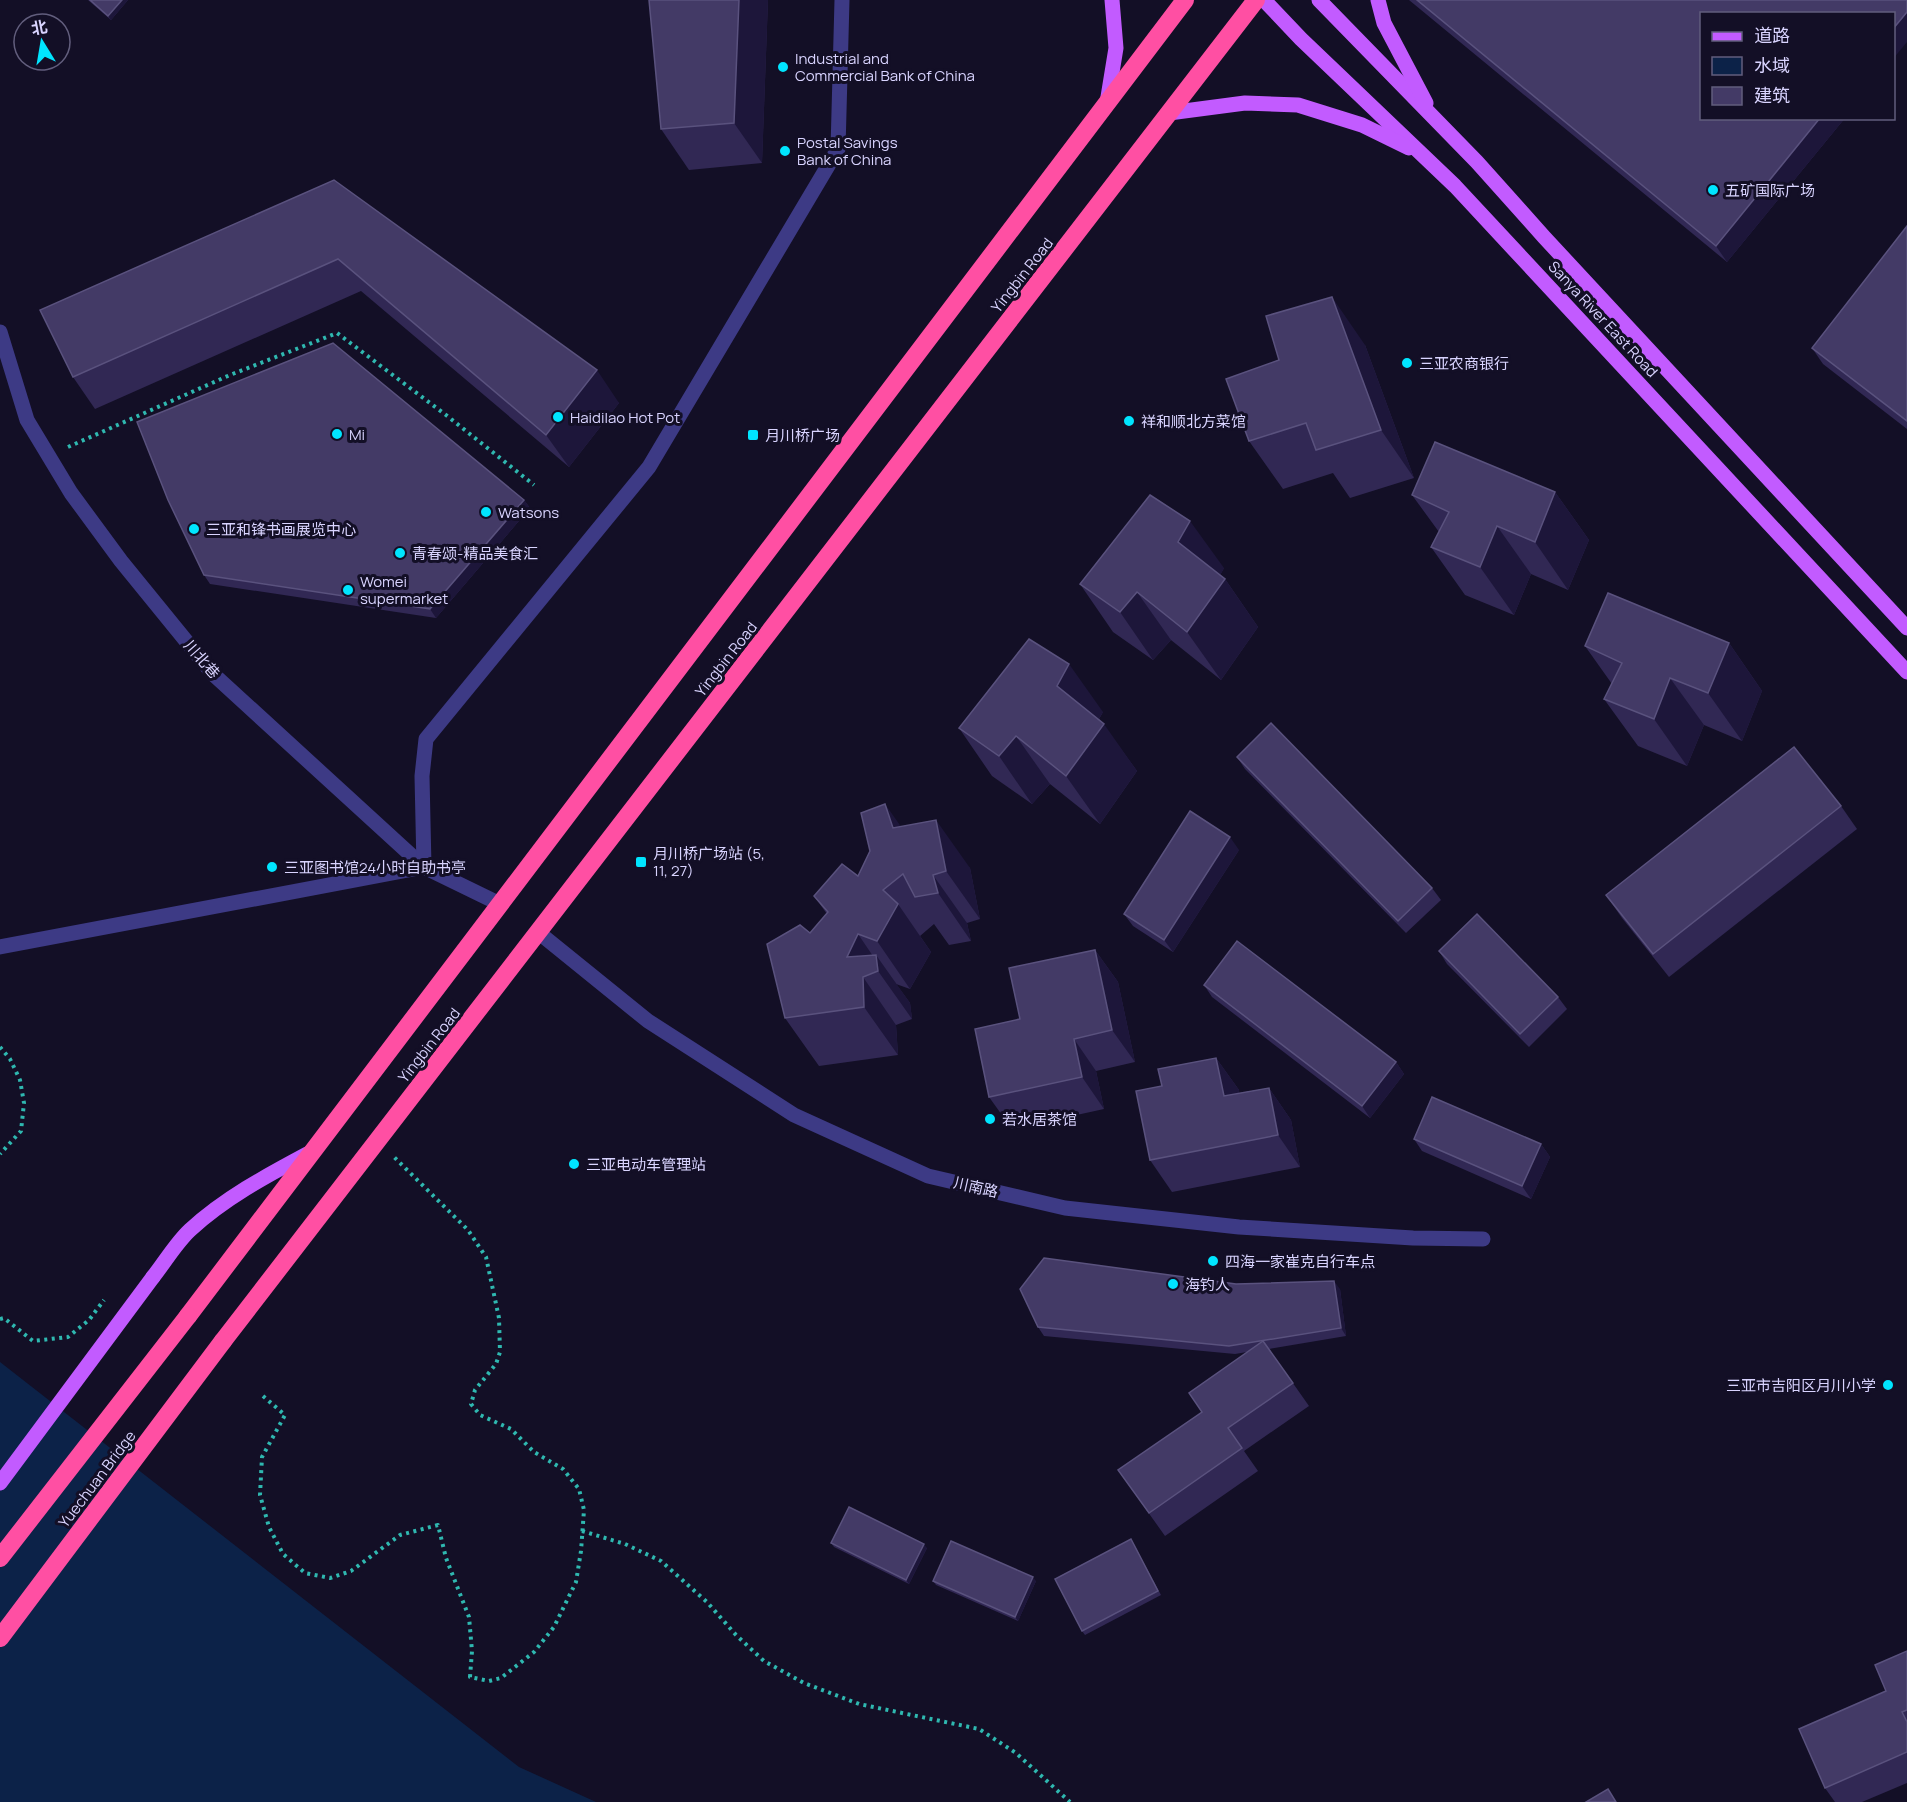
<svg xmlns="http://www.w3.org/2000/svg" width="1907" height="1802" viewBox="0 0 1907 1802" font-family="Manrope,'Noto Sans SC',sans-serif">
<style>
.water{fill:#0c2248}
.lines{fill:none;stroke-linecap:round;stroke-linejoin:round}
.path{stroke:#2fb8b0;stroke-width:4;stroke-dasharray:3 4.5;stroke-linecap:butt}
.minor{stroke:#3d3a85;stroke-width:15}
.major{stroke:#c25bff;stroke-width:15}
.highway{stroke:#ff4fa3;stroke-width:18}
.major-bridge{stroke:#c25bff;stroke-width:15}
.highway-bridge{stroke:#ff4fa3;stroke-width:18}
.wall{fill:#312854}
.shaded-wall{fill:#1d163a}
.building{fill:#433a66;stroke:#5a527e;stroke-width:1.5}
.poi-dot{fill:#00e5ff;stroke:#130f26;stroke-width:2}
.labels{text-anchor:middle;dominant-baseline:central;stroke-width:6;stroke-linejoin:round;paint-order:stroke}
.poi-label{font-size:15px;fill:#d9d4ff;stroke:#130f26;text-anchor:start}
.street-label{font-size:15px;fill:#d9d4ff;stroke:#130f26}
</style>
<rect width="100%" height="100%" fill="#130f26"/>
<!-- water -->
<path class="water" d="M 0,1362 L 519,1767 L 596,1802 L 0,1802 Z"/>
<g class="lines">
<!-- path -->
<g class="path">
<path d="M 68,447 L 230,375 L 337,333 L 446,415 L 534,485"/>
<path d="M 0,1047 L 10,1059 L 20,1080 L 24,1103 L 21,1131 L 0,1154"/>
<path d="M 0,1319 L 4,1318 L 33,1341 L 68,1337 L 89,1320 L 104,1300"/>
<path d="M 263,1396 L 285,1415 L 262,1457 L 260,1495 L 269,1527 L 283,1554 L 305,1573 L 330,1578 L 351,1571 L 400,1535 L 438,1525 L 446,1558 L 469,1617 L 472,1651 L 470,1677 L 489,1681 L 501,1678 L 534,1652 L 554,1627 L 576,1582 L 581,1551 L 584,1510 L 579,1489 L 563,1469 L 534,1452 L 511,1429 L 480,1415 L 471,1404 L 475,1390 L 496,1364 L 500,1352 L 499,1318 L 486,1257 L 468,1230 L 394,1157"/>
<path d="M 582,1531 L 625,1544 L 661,1561 L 707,1602 L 736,1635 L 764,1661 L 804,1683 L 859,1704 L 979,1729 L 1016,1753 L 1070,1802"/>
</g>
<!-- minor -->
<g class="minor">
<path d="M 0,332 L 27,420 L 71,493 L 121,561 L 213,674 L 424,867 L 500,904"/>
<path d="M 538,932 L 648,1021 L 794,1115 L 928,1176 L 1065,1208 L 1239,1227 L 1413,1238 L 1483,1239"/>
<path d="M 0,947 L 424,867 L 422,776 L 426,739 L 649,467 L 838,149 L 842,0"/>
</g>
<!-- major -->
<g class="major">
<path d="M 1264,0 L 1301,39 L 1455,186 L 1907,672"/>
<path d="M 1319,0 L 1477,162 L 1544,237 L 1907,628"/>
<path d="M 1378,0 L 1384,23 L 1426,103"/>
<path d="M 1107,103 L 1116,48 L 1112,0"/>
<path d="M 1169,113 L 1245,103 L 1298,105 L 1362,125 L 1409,148"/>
<path d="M 153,1277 C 165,1262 176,1243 190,1230 C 226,1197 268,1175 311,1152"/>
</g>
<!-- highway -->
<g class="highway">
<path d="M 188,1316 L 1185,0"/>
<path d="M 223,1341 L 1256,0"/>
</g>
<!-- major-bridge -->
<path class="major-bridge" d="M 0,1483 L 153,1277"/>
<!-- highway-bridge -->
<g class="highway-bridge">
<path d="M 0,1558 L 188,1316"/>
<path d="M 0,1638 L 223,1341"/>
</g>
</g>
<!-- wall -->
<g class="wall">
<path d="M 88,0 L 128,0 L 111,20 Z"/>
<path d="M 649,0 L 768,0 L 762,163 L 689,170 L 661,129 Z"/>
<path d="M 1409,0 L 1907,0 L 1701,118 L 1845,118 L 1727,262 Z"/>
<path d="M 334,180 L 619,403 L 569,467 L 361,291 L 95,409 L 73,377 Z"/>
<path d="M 1907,226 L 1907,429 L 1823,364 L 1812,348 Z"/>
<path d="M 1365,345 L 1414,478 L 1350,498 L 1333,473 L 1283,489 L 1249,441 Z"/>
<path d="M 1555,492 L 1589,540 L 1568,590 L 1531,574 L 1514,615 L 1465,595 L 1431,547 L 1439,532 L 1412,495 Z"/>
<path d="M 524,500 L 530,508 L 436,618 L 210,584 L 204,575 Z"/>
<path d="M 1224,568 L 1220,575 L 1225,579 L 1258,627 L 1221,680 L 1171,640 L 1153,660 L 1113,632 L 1080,584 Z"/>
<path d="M 1729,643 L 1762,691 L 1742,741 L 1704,725 L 1687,766 L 1638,746 L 1604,699 L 1612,684 L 1585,646 Z"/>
<path d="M 1103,712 L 1099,719 L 1137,771 L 1100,824 L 1050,784 L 1032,804 L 992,776 L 959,728 Z"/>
<path d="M 1237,757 L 1432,888 L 1441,900 L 1406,933 L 1245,769 Z"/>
<path d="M 1841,806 L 1857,829 L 1669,977 L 1622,918 L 1606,895 Z"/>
<path d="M 901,827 L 970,868 L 980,919 L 967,923 L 971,941 L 949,945 L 934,924 L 920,936 L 931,952 L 910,989 L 896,984 L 910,1003 L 912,1019 L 896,1025 L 898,1055 L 819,1066 L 785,1018 L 827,914 L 814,896 L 858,876 Z"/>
<path d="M 1239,850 L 1173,952 L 1133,926 L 1124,914 Z"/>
<path d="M 1095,950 L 1118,982 L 1135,1062 L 1096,1071 L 1104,1109 L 1012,1129 L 989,1097 L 1020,1019 Z"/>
<path d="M 1439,951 L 1558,997 L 1567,1009 L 1529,1047 L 1447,964 Z"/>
<path d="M 1204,985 L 1396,1062 L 1404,1074 L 1370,1118 L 1212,997 Z"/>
<path d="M 1216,1058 L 1239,1090 L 1239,1093 L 1269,1088 L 1291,1120 L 1300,1167 L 1172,1192 L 1150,1160 Z"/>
<path d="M 1414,1139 L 1541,1144 L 1550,1157 L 1531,1199 L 1422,1151 Z"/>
<path d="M 1236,1284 L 1340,1289 L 1346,1336 L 1269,1349 L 1309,1406 L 1244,1451 L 1258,1471 L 1165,1536 L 1118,1470 L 1202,1412 L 1247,1352 L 1235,1354 L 1044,1336 L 1038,1327 Z"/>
<path d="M 1131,1539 L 1161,1595 L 1085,1635 L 1082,1631 Z"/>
<path d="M 831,1543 L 927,1548 L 909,1584 L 834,1547 Z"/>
<path d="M 933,1581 L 1036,1581 L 1018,1621 L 936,1585 Z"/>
<path d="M 1907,1651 L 1907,1783 L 1862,1802 L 1835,1802 L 1825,1788 L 1886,1691 Z"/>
</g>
<!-- shaded-wall -->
<g class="shaded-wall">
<path d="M 122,0 L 128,0 L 111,20 L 108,16 Z"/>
<path d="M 739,0 L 768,0 L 762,163 L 734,123 Z"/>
<path d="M 1907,12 L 1907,42 L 1893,59 L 1893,29 Z"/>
<path d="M 1820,118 L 1845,118 L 1727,262 L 1716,246 Z"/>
<path d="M 1332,297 L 1365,345 L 1414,478 L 1381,430 Z"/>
<path d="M 597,370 L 619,403 L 569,467 L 546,435 Z"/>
<path d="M 1555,492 L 1589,540 L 1568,590 L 1535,542 Z"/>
<path d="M 524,500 L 530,508 L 436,618 L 430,609 Z"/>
<path d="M 1190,521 L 1224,568 L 1212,590 L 1178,542 Z"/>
<path d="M 1497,526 L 1531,574 L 1514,615 L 1480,567 Z"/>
<path d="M 1225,579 L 1258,627 L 1221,680 L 1187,632 Z"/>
<path d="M 1137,592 L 1171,640 L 1153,660 L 1120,612 Z"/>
<path d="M 1729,643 L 1762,691 L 1742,741 L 1708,693 Z"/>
<path d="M 1069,664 L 1103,712 L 1090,734 L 1057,686 Z"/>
<path d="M 1670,678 L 1704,725 L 1687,766 L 1654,719 Z"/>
<path d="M 1104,724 L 1137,771 L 1100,824 L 1066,776 Z"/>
<path d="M 1016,736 L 1050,784 L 1032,804 L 999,756 Z"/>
<path d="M 885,804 L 919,852 L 893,828 Z"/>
<path d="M 936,820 L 970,868 L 980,919 L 946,871 Z"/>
<path d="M 1230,837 L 1239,850 L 1173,952 L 1164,940 Z"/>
<path d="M 933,875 L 967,923 L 971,941 L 938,893 Z"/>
<path d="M 898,904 L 931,952 L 910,989 L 877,941 Z"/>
<path d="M 858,934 L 877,962 L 876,955 L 910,1003 L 912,1019 L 878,971 L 863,977 L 896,1025 L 898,1055 L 864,1007 L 847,957 Z"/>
<path d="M 1095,950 L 1118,982 L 1135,1062 L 1112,1030 Z"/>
<path d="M 1074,1039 L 1096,1071 L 1104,1109 L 1082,1077 Z"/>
<path d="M 1216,1058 L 1239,1090 L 1246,1129 L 1224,1096 Z"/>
<path d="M 1396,1062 L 1404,1074 L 1370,1118 L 1362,1106 Z"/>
<path d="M 1269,1088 L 1291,1120 L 1300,1167 L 1278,1135 Z"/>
<path d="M 1541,1144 L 1550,1157 L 1531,1199 L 1522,1186 Z"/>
<path d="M 1334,1281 L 1340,1289 L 1346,1336 L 1341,1328 Z"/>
<path d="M 924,1544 L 927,1548 L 909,1584 L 906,1580 Z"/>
<path d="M 1033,1577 L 1036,1581 L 1018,1621 L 1015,1617 Z"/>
</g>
<!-- building -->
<g class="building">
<path d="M 90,0 L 122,0 L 108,16 Z"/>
<path d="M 649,0 L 739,0 L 734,123 L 661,129 Z"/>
<path d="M 1417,0 L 1907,0 L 1907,12 L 1893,29 L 1893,14 L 1701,14 L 1701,118 L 1820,118 L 1716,246 Z"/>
<path d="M 334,180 L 597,370 L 546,435 L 338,259 L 73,377 L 40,310 Z"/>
<path d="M 1907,226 L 1907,421 L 1812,348 Z"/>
<path d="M 1332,297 L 1381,430 L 1316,450 L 1306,423 L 1249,441 L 1226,379 L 1279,360 L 1266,316 Z"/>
<path d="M 333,343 L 524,500 L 430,609 L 204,575 L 168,500 L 137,422 Z"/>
<path d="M 1435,442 L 1555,492 L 1535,542 L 1497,526 L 1480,567 L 1431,547 L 1449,512 L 1412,495 Z"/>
<path d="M 1150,495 L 1190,521 L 1178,542 L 1225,579 L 1187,632 L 1137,592 L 1120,612 L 1080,584 Z"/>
<path d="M 1608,593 L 1729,643 L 1708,693 L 1670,678 L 1654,719 L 1604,699 L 1622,663 L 1585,646 Z"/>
<path d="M 1029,639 L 1069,664 L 1057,686 L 1104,724 L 1066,776 L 1016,736 L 999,756 L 959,728 Z"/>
<path d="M 1271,723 L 1432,888 L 1398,921 L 1237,757 Z"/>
<path d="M 1794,747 L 1841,806 L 1653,954 L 1606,895 Z"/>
<path d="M 885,804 L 893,828 L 936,820 L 946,871 L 933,875 L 938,893 L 915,897 L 903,874 L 883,890 L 898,904 L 877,941 L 858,934 L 847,957 L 876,955 L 878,971 L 863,977 L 864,1007 L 785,1018 L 767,944 L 800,925 L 810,933 L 828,912 L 814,896 L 842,864 L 858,876 L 870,851 L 861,813 Z"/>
<path d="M 1190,811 L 1230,837 L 1164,940 L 1124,914 Z"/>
<path d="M 1477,914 L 1558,997 L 1520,1034 L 1439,951 Z"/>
<path d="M 1237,941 L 1396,1062 L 1362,1106 L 1204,985 Z"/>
<path d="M 1095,950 L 1112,1030 L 1074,1039 L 1082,1077 L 989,1097 L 975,1029 L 1020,1019 L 1009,968 Z"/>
<path d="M 1216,1058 L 1224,1096 L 1269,1088 L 1278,1135 L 1150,1160 L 1136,1091 L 1162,1086 L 1158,1069 Z"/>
<path d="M 1432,1097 L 1541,1144 L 1522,1186 L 1414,1139 Z"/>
<path d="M 1044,1258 L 1236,1284 L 1334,1281 L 1341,1328 L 1229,1346 L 1038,1327 L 1020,1289 Z"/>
<path d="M 1263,1341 L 1293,1383 L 1228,1428 L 1242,1448 L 1149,1513 L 1118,1470 L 1202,1412 L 1189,1393 Z"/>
<path d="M 849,1507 L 924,1544 L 906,1580 L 831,1543 Z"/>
<path d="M 1131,1539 L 1158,1591 L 1082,1631 L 1055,1579 Z"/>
<path d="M 951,1541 L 1033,1577 L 1015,1617 L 933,1581 Z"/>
<path d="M 1907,1651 L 1907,1710 L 1902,1712 L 1907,1722 L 1907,1752 L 1825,1788 L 1799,1729 L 1886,1691 L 1875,1665 Z"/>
<path d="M 1608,1789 L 1616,1802 L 1586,1802 Z"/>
</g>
<!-- markers -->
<g class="poi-dot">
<circle cx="783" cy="67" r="6"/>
<circle cx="785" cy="151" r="6"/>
<circle cx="1713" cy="190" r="6"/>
<circle cx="1407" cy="363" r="6"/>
<circle cx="558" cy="417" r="6"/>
<circle cx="1129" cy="421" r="6"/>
<circle cx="337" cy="434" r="6"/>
<rect x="747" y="429" width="12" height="12" rx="3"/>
<circle cx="486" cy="512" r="6"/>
<circle cx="194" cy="529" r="6"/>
<circle cx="400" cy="553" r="6"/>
<circle cx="348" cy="590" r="6"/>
<rect x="635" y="856" width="12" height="12" rx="3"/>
<circle cx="272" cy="867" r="6"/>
<circle cx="990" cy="1119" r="6"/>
<circle cx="574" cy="1164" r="6"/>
<circle cx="1213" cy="1261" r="6"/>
<circle cx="1173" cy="1284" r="6"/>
<circle cx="1888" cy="1385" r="6"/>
</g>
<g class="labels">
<!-- poi labels -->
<g class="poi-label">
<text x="795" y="58">Industrial and<tspan x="795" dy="17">Commercial Bank of China</tspan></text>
<text x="797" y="142">Postal Savings<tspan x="797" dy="17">Bank of China</tspan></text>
<text x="1725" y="190">五矿国际广场</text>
<text x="1419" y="363">三亚农商银行</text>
<text x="570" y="417">Haidilao Hot Pot</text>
<text x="1141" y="421">祥和顺北方菜馆</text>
<text x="349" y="434">Mi</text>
<text x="765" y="435">月川桥广场</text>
<text x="498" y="512">Watsons</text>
<text x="206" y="529">三亚和锋书画展览中心</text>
<text x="412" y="553">青春颂-精品美食汇</text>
<text x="360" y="581">Womei<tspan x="360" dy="17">supermarket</tspan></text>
<text x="653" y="853">月川桥广场站 (5,<tspan x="653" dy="17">11, 27)</tspan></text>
<text x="284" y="867">三亚图书馆24小时自助书亭</text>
<text x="1002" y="1119">若水居茶馆</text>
<text x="586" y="1164">三亚电动车管理站</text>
<text x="1225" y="1261">四海一家崔克自行车点</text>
<text x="1185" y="1284">海钓人</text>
<text x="1876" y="1385" text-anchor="end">三亚市吉阳区月川小学</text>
</g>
<!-- street labels -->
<g class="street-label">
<text transform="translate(1022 275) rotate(-52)">Yingbin Road</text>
<text transform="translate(1603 319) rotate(47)">Sanya River East Road</text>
<text transform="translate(202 659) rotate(49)">川北巷</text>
<text transform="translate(726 659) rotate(-52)">Yingbin Road</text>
<text transform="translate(429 1045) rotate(-52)">Yingbin Road</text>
<text transform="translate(976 1187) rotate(13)">川南路</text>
<text transform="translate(97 1479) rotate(-53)">Yuechuan Bridge</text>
</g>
</g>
<!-- legend -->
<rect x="1700" y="12" width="195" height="108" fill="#130f26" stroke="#625e7d" stroke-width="1.5"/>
<rect x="1712" y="32" width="30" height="9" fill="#c25bff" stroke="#625e7d" stroke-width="1.5"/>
<text x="1754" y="42" font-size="18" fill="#d9d4ff">道路</text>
<rect x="1712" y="57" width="30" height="18" fill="#0c2248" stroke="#625e7d" stroke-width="1.5"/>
<text x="1754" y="72" font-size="18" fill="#d9d4ff">水域</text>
<rect x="1712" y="87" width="30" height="18" fill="#433a66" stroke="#625e7d" stroke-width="1.5"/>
<text x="1754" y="102" font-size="18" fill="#d9d4ff">建筑</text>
<!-- north arrow -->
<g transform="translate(42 42) rotate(349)"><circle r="28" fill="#130f26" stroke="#625e7d" stroke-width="1.5"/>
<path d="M0-4.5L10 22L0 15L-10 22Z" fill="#00e5ff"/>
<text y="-9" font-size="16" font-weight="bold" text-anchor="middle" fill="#d9d4ff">北</text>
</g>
</svg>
